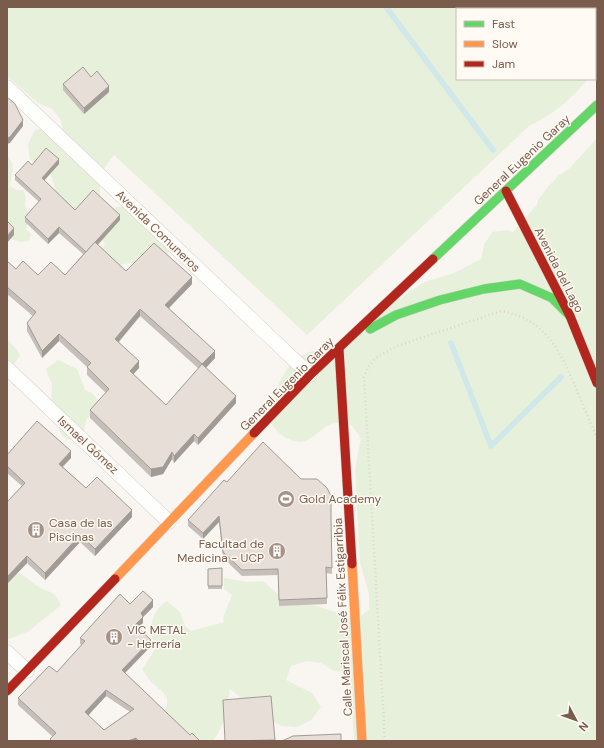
<svg xmlns="http://www.w3.org/2000/svg" width="604" height="748" viewBox="0 0 604 748" font-family="'DM Sans',sans-serif">
<style>
.green{fill:#e7f0db}
.lines{fill:none;stroke-linecap:round;stroke-linejoin:round}
.stream{stroke:#d0e8ea;stroke-width:5.5}
.street-casing{stroke:#d7d1cb;stroke-width:15}
.fast-casing{stroke:#d9d2cb;stroke-width:10}
.slow-casing{stroke:#d9d2cb;stroke-width:10}
.jam-casing{stroke:#d9d2cb;stroke-width:10}
.path{stroke:#dcd5d0;stroke-width:2.5;stroke-dasharray:1 3;stroke-linecap:butt}
.street{stroke:#fefefd;stroke-width:14}
.fast{stroke:#63d668;stroke-width:9}
.slow{stroke:#ff974d;stroke-width:9}
.jam{stroke:#b3261e;stroke-width:9}
.wall{fill:#c6bfb9;fill-rule:evenodd}
.shaded-wall{fill:#a19b96}
.building{fill:#e6ded7;stroke:#a19b96;fill-rule:evenodd}
.labels{text-anchor:middle;dominant-baseline:central;stroke-width:3;stroke-linejoin:round;paint-order:stroke}
.street-label{font-size:12px;fill:#7a5c4d;stroke:#fffaf3}
.poi-label{font-size:12px;fill:#7a5c4d;stroke:#fffaf3;text-anchor:start}
</style>
<rect width="100%" height="100%" fill="#f9f5f0"/>
<!-- green -->
<g class="green">
<path d="M 7,7 L 597,7 L 597,69 L 595,71 L 595,9 L 457,9 L 457,79 L 588,79 C 569,101 556,113 529,126 L 307,335 L 114,155 L 105,167 L 100,181 L 100,197 L 94,209 L 84,220 L 57,206 C 56,189 54,179 45,164 L 30,160 L 28,144 L 35,130 L 50,127 L 63,135 L 61,120 L 52,109 L 38,103 L 7,76 Z"/>
<path d="M 597,138 L 597,741 L 354,741 L 350,672 L 334,671 L 321,663 L 307,661 L 291,666 L 286,680 L 312,693 L 321,707 L 311,720 L 297,727 L 281,726 L 254,709 L 230,689 C 227,708 225,725 213,741 L 167,741 L 163,713 L 167,706 L 167,698 L 163,692 L 151,682 L 142,669 L 151,656 L 155,648 L 153,640 L 149,634 C 153,619 153,610 167,601 L 180,612 L 185,626 L 191,631 L 224,622 L 223,618 L 232,595 L 224,589 L 224,578 L 247,582 L 263,581 L 286,601 L 310,604 L 358,619 L 369,609 L 369,594 L 360,563 L 355,469 L 361,438 L 352,426 C 348,425 342,423 338,423 C 321,423 312,446 295,441 C 281,438 266,423 269,409 C 270,404 273,399 275,395 C 281,376 290,359 310,352 C 314,350 321,352 325,352 L 412,290 L 425,282 L 454,273 L 481,259 L 484,245 L 492,232 L 507,230 L 513,232 L 537,205 L 538,200 L 548,187 L 558,176 L 570,168 Z"/>
<path d="M 7,156 C 17,164 11,175 10,186 L 16,190 L 23,190 L 26,197 L 25,205 L 28,212 L 28,221 L 26,229 L 31,234 L 29,241 L 21,242 L 7,238 Z"/>
<path d="M 125,206 L 171,249 L 166,256 L 142,262 L 123,264 L 116,267 L 101,250 L 105,244 L 101,237 L 110,211 L 117,207 Z"/>
<path d="M 7,339 L 17,350 L 20,356 L 7,373 Z"/>
<path d="M 58,360 L 77,369 L 85,390 L 92,393 L 97,399 L 98,407 L 86,420 L 83,435 L 67,440 L 62,435 L 58,428 L 57,421 L 51,406 L 52,383 L 48,376 L 46,369 Z"/>
<path d="M 13,573 C 27,574 28,581 39,587 C 50,593 55,591 61,605 L 29,631 L 7,640 L 7,574 Z"/>
</g>
<g class="lines">
<!-- stream -->
<g class="stream">
<path d="M 386,7 L 493,150"/>
<path d="M 451,343 L 491,446 L 561,377"/>
</g>
<!-- street casing -->
<g class="street-casing">
<g id="street">
<path d="M 7,87 L 310,375"/>
<path d="M 7,368 L 169,522"/>
<path d="M 7,652 L 27,671"/>
</g>
</g>
<!-- fast casing -->
<g class="fast-casing">
<g id="fast">
<path d="M 433,259 L 597,105"/>
<path d="M 370,329 L 396,315 L 440,300 L 484,289 L 520,284 L 552,298 L 570,316"/>
</g>
</g>
<!-- slow casing -->
<g class="slow-casing">
<g id="slow">
<path d="M 352,564 L 362,741"/>
<path d="M 115,579 L 254,433"/>
</g>
</g>
<!-- jam casing -->
<g class="jam-casing">
<g id="jam">
<path d="M 506,191 L 570,316 L 597,383"/>
<path d="M 339,349 L 352,564"/>
<path d="M 254,433 L 310,375 L 433,259"/>
<path d="M 7,691 L 115,579"/>
</g>
</g>
<!-- path -->
<path class="path" d="M 385,741 L 364,377 L 369,366 L 377,357 L 397,346 L 501,311 C 545,319 559,349 575,386 C 582,403 590,421 597,438"/>
<!-- street -->
<use href="#street" class="street"/>
<!-- fast -->
<use href="#fast" class="fast"/>
<!-- slow -->
<use href="#slow" class="slow"/>
<!-- jam -->
<use href="#jam" class="jam"/>
</g>
<!-- wall -->
<g class="wall">
<path d="M 63,84 L 109,92 L 84,114 L 63,90 Z"/>
<path d="M 59,164 L 44,180 L 75,210 L 120,220 L 98,245 L 126,271 L 192,284 L 169,308 L 215,358 L 206,368 L 236,403 L 198,445 L 194,441 L 174,463 L 172,459 L 163,474 L 151,477 L 90,418 L 90,410 L 106,393 L 87,375 L 87,367 L 59,341 L 42,358 L 27,331 L 27,323 L 33,316 L 7,294 L 7,261 L 16,269 L 38,275 L 65,275 L 83,254 L 59,233 L 48,244 L 25,222 L 25,217 L 39,202 L 15,180 L 15,175 L 32,165 ZM 140,316 L 199,369 L 166,405 L 133,374 L 139,368 L 119,342 Z"/>
<path d="M 7,455 L 71,458 L 63,467 L 86,488 L 132,517 L 95,556 L 80,542 L 45,580 L 27,563 L 7,584 L 7,502 L 22,486 L 7,473 Z"/>
<path d="M 227,482 L 331,521 L 332,574 L 326,573 L 327,604 L 279,606 L 278,575 L 242,576 L 223,558 L 219,522 L 203,539 L 188,526 L 188,520 Z"/>
<path d="M 222,568 L 222,589 L 208,589 L 208,569 Z"/>
<path d="M 130,604 L 153,607 L 143,617 L 143,623 L 138,628 L 151,646 L 125,673 L 190,735 L 200,741 L 50,741 L 50,739 L 53,737 L 18,705 L 18,698 L 57,672 L 82,645 L 80,644 L 80,638 ZM 106,696 L 130,712 L 104,730 L 88,715 Z"/>
<path d="M 271,696 L 275,741 L 224,741 Z"/>
</g>
<!-- shaded-wall -->
<g class="shaded-wall">
<path d="M 109,86 L 109,92 L 84,114 L 84,108 Z"/>
<path d="M 23,120 L 23,126 L 10,143 L 7,144 L 7,138 Z"/>
<path d="M 59,159 L 59,164 L 42,183 L 42,178 Z"/>
<path d="M 120,215 L 120,220 L 86,257 L 86,252 Z"/>
<path d="M 59,227 L 59,233 L 48,244 L 48,239 Z"/>
<path d="M 14,228 L 14,235 L 7,243 L 7,236 Z"/>
<path d="M 192,277 L 192,284 L 165,312 L 165,305 Z"/>
<path d="M 140,309 L 140,316 L 115,346 L 115,339 Z"/>
<path d="M 59,334 L 59,341 L 42,358 L 42,351 Z"/>
<path d="M 215,351 L 215,358 L 202,372 L 202,364 Z"/>
<path d="M 139,361 L 139,368 L 130,378 L 130,371 Z"/>
<path d="M 236,396 L 236,403 L 198,445 L 198,438 Z"/>
<path d="M 194,434 L 194,441 L 174,463 L 174,456 Z"/>
<path d="M 71,451 L 71,458 L 59,470 L 59,464 Z"/>
<path d="M 172,452 L 172,459 L 163,474 L 151,477 L 151,469 Z"/>
<path d="M 132,510 L 132,517 L 95,556 L 95,549 Z"/>
<path d="M 219,516 L 219,522 L 203,539 L 203,533 Z"/>
<path d="M 80,535 L 80,542 L 45,580 L 45,573 Z"/>
<path d="M 27,556 L 27,563 L 7,584 L 7,577 Z"/>
<path d="M 153,600 L 153,607 L 143,617 L 143,623 L 135,631 L 135,625 L 141,613 Z"/>
<path d="M 151,640 L 151,646 L 122,676 L 122,670 Z"/>
<path d="M 106,690 L 106,696 L 85,719 L 85,712 Z"/>
<path d="M 136,738 L 136,741 L 128,741 Z"/>
</g>
<!-- building -->
<g class="building">
<path d="M 83,67 L 91,77 L 97,71 L 109,86 L 84,108 L 63,84 Z"/>
<path d="M 7,97 L 15,104 L 23,120 L 10,137 L 7,138 Z"/>
<path d="M 46,148 L 59,159 L 42,178 L 75,210 L 93,190 L 120,215 L 86,252 L 59,227 L 48,239 L 25,217 L 41,199 L 15,175 L 28,161 L 32,165 Z"/>
<path d="M 7,221 L 14,228 L 7,236 Z"/>
<path d="M 95,242 L 126,271 L 154,243 L 192,277 L 165,305 L 215,351 L 202,364 L 236,396 L 198,438 L 194,434 L 174,456 L 172,452 L 163,467 L 151,469 L 90,410 L 109,389 L 87,367 L 91,363 L 59,334 L 42,351 L 27,323 L 36,312 L 7,287 L 7,261 L 16,269 L 23,261 L 38,275 L 51,262 L 65,275 ZM 140,309 L 202,364 L 166,405 L 130,371 L 139,361 L 115,339 Z"/>
<path d="M 37,421 L 71,451 L 59,464 L 86,488 L 97,477 L 132,510 L 95,549 L 80,535 L 45,573 L 27,556 L 7,577 L 7,502 L 25,483 L 7,466 L 7,455 Z"/>
<path d="M 263,442 L 301,479 L 317,479 L 327,488 L 331,496 L 331,519 L 332,568 L 326,567 L 327,598 L 279,600 L 278,569 L 242,570 L 223,552 L 219,516 L 203,533 L 188,520 L 224,480 L 227,482 Z"/>
<path d="M 222,568 L 222,586 L 208,586 L 208,569 Z"/>
<path d="M 143,591 L 153,600 L 141,613 L 143,617 L 135,625 L 151,640 L 122,670 L 190,735 L 192,733 L 200,741 L 139,741 L 136,738 L 128,741 L 52,741 L 50,739 L 56,733 L 18,698 L 49,666 L 57,672 L 85,641 L 80,638 L 120,594 L 130,604 ZM 106,690 L 134,709 L 104,730 L 85,712 Z"/>
<path d="M 271,696 L 275,740 L 225,741 L 223,700 Z"/>
<path d="M 341,734 L 341,741 L 282,741 L 293,736 Z"/>
</g>
<!-- icons -->
<defs>
<g id="stadium-disc" transform="scale(0.9)"><circle r="9.5" fill="#a69286" stroke="#fffaf3"/><path d="M0-5a6.5 5 0 1 0 0 10a6.5 5 0 1 0 0-10ZM-3.5-1.8h7v3.6h-7Z" fill="#fff"/></g>
<g id="building-disc" transform="scale(0.9)"><circle r="9.5" fill="#a69286" stroke="#fffaf3"/><path d="M-4-6H4V6H1V3H-1V6H-4ZM-2.5-4.3h1.7v1.8h-1.7ZM.8-4.3h1.7v1.8H.8ZM-2.5-1h1.7V.8h-1.7ZM.8-1h1.7V.8H.8Z" fill="#fff"/></g>
</defs>
<g fill-rule="evenodd">
<use href="#stadium-disc" x="286" y="499"/>
<use href="#building-disc" x="36" y="530"/>
<use href="#building-disc" x="277" y="551"/>
<use href="#building-disc" x="114" y="637"/>
</g>
<g class="labels">
<!-- street labels -->
<g class="street-label">
<text transform="translate(522 160) rotate(-43)">General Eugenio Garay</text>
<text transform="translate(158 231) rotate(44)">Avenida Comuneros</text>
<text transform="translate(559 270) rotate(63)">Avenida del Lago</text>
<text transform="translate(287 384) rotate(-45)">General Eugenio Garay</text>
<text transform="translate(88 445) rotate(43)">Ismael Gómez</text>
<text transform="translate(343 617) rotate(-93)">Calle Mariscal José Félix Estigarribia</text>
</g>
<!-- poi labels -->
<g class="poi-label">
<text x="299" y="499">Gold Academy</text>
<text x="49" y="523">Casa de las<tspan x="49" dy="14">Piscinas</tspan></text>
<text x="264" y="544" text-anchor="end">Facultad de<tspan x="264" dy="14">Medicina - UCP</tspan></text>
<text x="127" y="630">VIC METAL<tspan x="127" dy="14">- Herrería</tspan></text>
</g>
</g>
<!-- border -->
<rect width="604" height="748" fill="none" stroke="#7a5c4d" stroke-width="16"/>
<!-- legend -->
<rect x="456" y="8" width="140" height="72" fill="#fffaf3" stroke="#cabbb1"/>
<rect x="464" y="21" width="20" height="6" fill="#63d668" stroke="#cabbb1"/>
<text x="492" y="28" font-size="12" fill="#7a5c4d">Fast</text>
<rect x="464" y="41" width="20" height="6" fill="#ff974d" stroke="#cabbb1"/>
<text x="492" y="48" font-size="12" fill="#7a5c4d">Slow</text>
<rect x="464" y="61" width="20" height="6" fill="#b3261e" stroke="#cabbb1"/>
<text x="492" y="68" font-size="12" fill="#7a5c4d">Jam</text>
<!-- north arrow -->
<g transform="translate(576 720) rotate(131)" stroke="#fffaf3" stroke-width="3" paint-order="stroke">
<path d="M0-3L7 15L0 10L-7 15Z" fill="#7a5c4d"/>
<text y="-6" font-size="11" font-weight="bold" text-anchor="middle" fill="#7a5c4d">N</text>
</g>
</svg>
